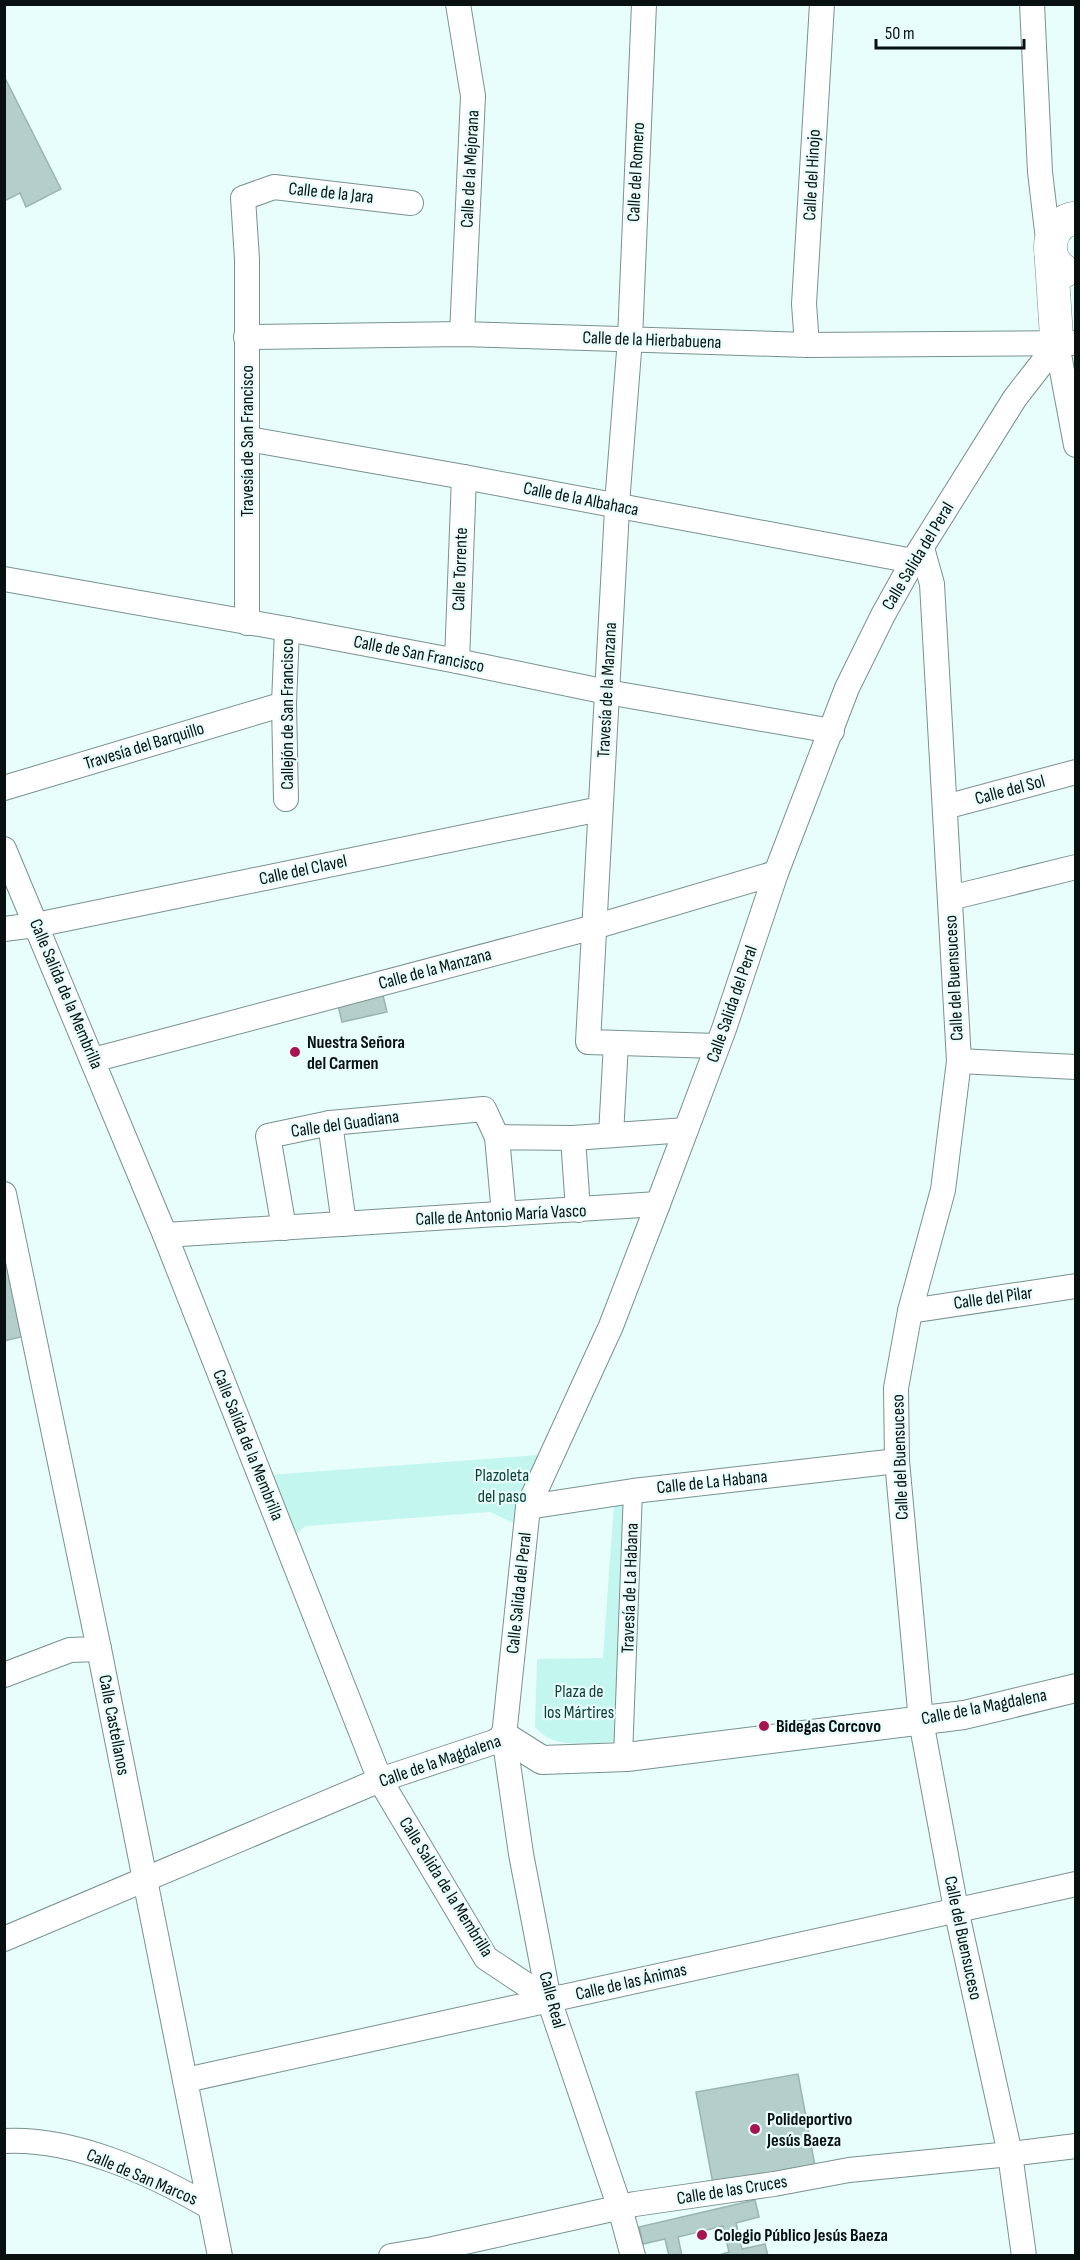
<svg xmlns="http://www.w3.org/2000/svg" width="1080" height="2260" viewBox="0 0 1080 2260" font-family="'Sofia Sans Condensed',sans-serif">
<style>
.green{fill:#c3f6ee}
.building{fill:#b4cfca;stroke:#9ab5b0;stroke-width:1.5}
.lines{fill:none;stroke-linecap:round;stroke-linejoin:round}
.pedestrian-casing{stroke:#78928e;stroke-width:20}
.minor-casing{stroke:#78928e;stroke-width:26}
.tertiary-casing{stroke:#78928e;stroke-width:30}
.secondary-casing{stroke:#78928e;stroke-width:34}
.pedestrian{stroke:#fff;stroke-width:18}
.minor{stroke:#fff;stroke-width:24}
.tertiary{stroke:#fff;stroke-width:28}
.secondary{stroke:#fff;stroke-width:33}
.poi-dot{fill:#a71551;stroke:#e7fefa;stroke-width:2}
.labels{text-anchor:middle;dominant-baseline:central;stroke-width:4.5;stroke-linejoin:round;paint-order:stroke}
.street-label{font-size:18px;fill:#081110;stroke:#e7fefa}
.poi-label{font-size:18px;font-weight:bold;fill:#081110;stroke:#e7fefa;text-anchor:start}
.park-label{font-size:18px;fill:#0c3e39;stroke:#e7fefa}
</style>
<rect width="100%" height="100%" fill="#e7fefa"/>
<!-- green -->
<g class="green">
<path d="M 539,1455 L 520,1526 L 490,1512 L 305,1526 L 297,1534 L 268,1475 Z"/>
<path d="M 642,1502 L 620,1741 C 592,1743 555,1751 535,1727 L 537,1659 L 603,1658 L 614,1504 Z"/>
</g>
<!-- building -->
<g class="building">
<path d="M 4,76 L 61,189 L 26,207 L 20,193 L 4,201 Z"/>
<path d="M 381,987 L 387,1012 L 342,1022 L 336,997 Z"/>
<path d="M 4,1242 L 33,1334 L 4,1341 Z"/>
<path d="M 798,2074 L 815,2166 L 713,2184 L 696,2092 Z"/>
<path d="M 755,2200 L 759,2217 L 736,2223 L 742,2249 L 765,2244 L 768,2256 L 716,2256 L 729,2252 L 723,2226 L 678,2237 L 682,2256 L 669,2256 L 665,2239 L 643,2244 L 639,2227 Z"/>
</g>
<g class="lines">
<!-- pedestrian casing -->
<g class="pedestrian-casing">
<path id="pedestrian" d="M 623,1757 L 633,1491"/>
</g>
<!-- minor casing -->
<g class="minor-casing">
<g id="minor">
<path d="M 458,4 L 473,96 L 462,334"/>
<path d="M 644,4 L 630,339 L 618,491 L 588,1042 L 717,1046"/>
<path d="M 1032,4 L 1040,172 L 1049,248"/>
<path d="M 246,337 L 462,334 L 807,345 L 1076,343"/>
<path d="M 1057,344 L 1076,445"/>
<path d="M 807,345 L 804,304 L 822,4"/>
<path d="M 248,439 L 464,477 L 913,561"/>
<path d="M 922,548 L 932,584 L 959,1061 L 943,1190 L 910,1311 L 896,1388 L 897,1461 L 921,1721 L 956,1909 L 1010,2154 L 1024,2256"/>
<path d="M 4,579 L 287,629 L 457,661 L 607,692 L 832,731"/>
<path d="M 247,623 L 247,259 L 243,198 L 274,187 L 411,203"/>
<path d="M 457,661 L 464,477"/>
<path d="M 4,788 L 284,704"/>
<path d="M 286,799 L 284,704 L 287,629"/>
<path d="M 945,807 L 1076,772"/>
<path d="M 4,849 L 165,1235 L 380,1780 L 486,1958 L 549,2000"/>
<path d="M 950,898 L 1076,867"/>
<path d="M 4,929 L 36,925 L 600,809"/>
<path d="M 93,1060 L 594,927 L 776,873"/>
<path d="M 959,1061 L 1076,1067"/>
<path d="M 330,1123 L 344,1224"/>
<path d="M 611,1135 L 616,1043"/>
<path d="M 573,1138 L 578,1210"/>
<path d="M 4,1194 L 99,1649 L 220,2256"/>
<path d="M 504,1214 L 497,1137 L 573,1138 L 686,1130"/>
<path d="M 284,1228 L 268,1136 L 330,1123 L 484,1109 L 497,1137"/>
<path d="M 165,1235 L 658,1204"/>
<path d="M 910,1311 L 1076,1286"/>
<path d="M 528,1507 L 633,1491 L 897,1461"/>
<path d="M 4,1675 L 70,1650 L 99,1649"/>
<path d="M 4,1939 L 380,1780 L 494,1742 L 504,1736"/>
<path d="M 186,2080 L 1076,1884"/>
<path d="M 4,2141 C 72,2137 151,2173 208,2206"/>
<path d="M 391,2256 L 433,2249 L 635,2204 L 774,2184 L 849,2170 L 1010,2154 L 1076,2146"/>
<path d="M 633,2256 L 620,2208 L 549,2000 L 521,1854 L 504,1736 L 528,1507 L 611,1326 L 658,1204 L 724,1029 L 776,873 L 847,688 L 883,615 L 913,561 L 1015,398 L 1057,344"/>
</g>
</g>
<!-- tertiary casing -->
<g class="tertiary-casing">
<path id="tertiary" d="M 504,1736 L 542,1760 L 627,1757 L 964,1715 L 1076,1688"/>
</g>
<!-- secondary casing -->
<g class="secondary-casing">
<g id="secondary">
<path d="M 1051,254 L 1057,344"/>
<path d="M 1064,271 C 1041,257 1049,221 1076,218"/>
</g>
</g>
<!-- pedestrian -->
<use href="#pedestrian" class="pedestrian"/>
<!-- minor -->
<use href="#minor" class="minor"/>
<!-- tertiary -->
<use href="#tertiary" class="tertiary"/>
<!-- secondary -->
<use href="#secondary" class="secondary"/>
</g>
<!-- markers -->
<g class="poi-dot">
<circle cx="295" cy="1052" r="6"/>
<circle cx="764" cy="1726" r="6"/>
<circle cx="755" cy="2129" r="6"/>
<circle cx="702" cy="2235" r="6"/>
</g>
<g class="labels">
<!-- street labels -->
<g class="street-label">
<text transform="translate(470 169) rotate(-87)">Calle de la Mejorana</text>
<text transform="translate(636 172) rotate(-87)">Calle del Romero</text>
<text transform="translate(812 175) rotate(-87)">Calle del Hinojo</text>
<text transform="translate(331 193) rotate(6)">Calle de la Jara</text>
<text transform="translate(652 340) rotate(2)">Calle de la Hierbabuena</text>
<text transform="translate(247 441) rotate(-90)">Travesía de San Francisco</text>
<text transform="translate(581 499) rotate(11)">Calle de la Albahaca</text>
<text transform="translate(918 556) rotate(-59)">Calle Salida del Peral</text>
<text transform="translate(460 569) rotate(-88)">Calle Torrente</text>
<text transform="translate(419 654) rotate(11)">Calle de San Francisco</text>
<text transform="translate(607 690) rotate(-87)">Travesía de la Manzana</text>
<text transform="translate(287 714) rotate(-90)">Callejón de San Francisco</text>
<text transform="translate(144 746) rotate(-17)">Travesía del Barquillo</text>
<text transform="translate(1010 790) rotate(-15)">Calle del Sol</text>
<text transform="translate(303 870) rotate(-12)">Calle del Clavel</text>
<text transform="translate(435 969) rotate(-15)">Calle de la Manzana</text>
<text transform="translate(954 978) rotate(-93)">Calle del Buensuceso</text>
<text transform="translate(66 994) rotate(67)">Calle Salida de la Membrilla</text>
<text transform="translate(732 1004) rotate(-71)">Calle Salida del Peral</text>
<text transform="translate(345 1124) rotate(-8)">Calle del Guadiana</text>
<text transform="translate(501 1215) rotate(-3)">Calle de Antonio María Vasco</text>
<text transform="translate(993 1298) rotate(-8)">Calle del Pilar</text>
<text transform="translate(248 1445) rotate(68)">Calle Salida de la Membrilla</text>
<text transform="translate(900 1457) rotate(-92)">Calle del Buensuceso</text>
<text transform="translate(712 1482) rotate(-6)">Calle de La Habana</text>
<text transform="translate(630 1588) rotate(-88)">Travesía de La Habana</text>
<text transform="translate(519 1593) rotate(-84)">Calle Salida del Peral</text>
<text transform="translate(984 1707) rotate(-11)">Calle de la Magdalena</text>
<text transform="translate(114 1725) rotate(79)">Calle Castellanos</text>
<text transform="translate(440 1761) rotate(-19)">Calle de la Magdalena</text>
<text transform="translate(446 1887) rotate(58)">Calle Salida de la Membrilla</text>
<text transform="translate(963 1938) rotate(78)">Calle del Buensuceso</text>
<text transform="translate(631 1982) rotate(-13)">Calle de las Ánimas</text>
<text transform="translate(552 2000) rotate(75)">Calle Real</text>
<text transform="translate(142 2177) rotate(23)">Calle de San Marcos</text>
<text transform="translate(732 2190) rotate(-9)">Calle de las Cruces</text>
</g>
<!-- poi labels -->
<g class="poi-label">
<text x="307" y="1042">Nuestra Señora<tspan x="307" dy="21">del Carmen</tspan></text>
<text x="776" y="1726">Bidegas Corcovo</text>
<text x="767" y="2119">Polideportivo<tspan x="767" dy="21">Jesús Baeza</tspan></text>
<text x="714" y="2235">Colegio Público Jesús Baeza</text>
</g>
<!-- park labels -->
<g class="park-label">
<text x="502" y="1475">Plazoleta<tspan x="502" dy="21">del paso</tspan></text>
<text x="579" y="1691">Plaza de<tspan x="579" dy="21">los Mártires</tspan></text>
</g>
</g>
<!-- border -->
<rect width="1080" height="2260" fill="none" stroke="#081110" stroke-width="12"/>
<!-- scale -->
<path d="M876 39v9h148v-9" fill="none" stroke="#081110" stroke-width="3"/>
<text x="885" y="39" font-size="18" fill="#081110" stroke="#e7fefa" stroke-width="4.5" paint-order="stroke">50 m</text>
</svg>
